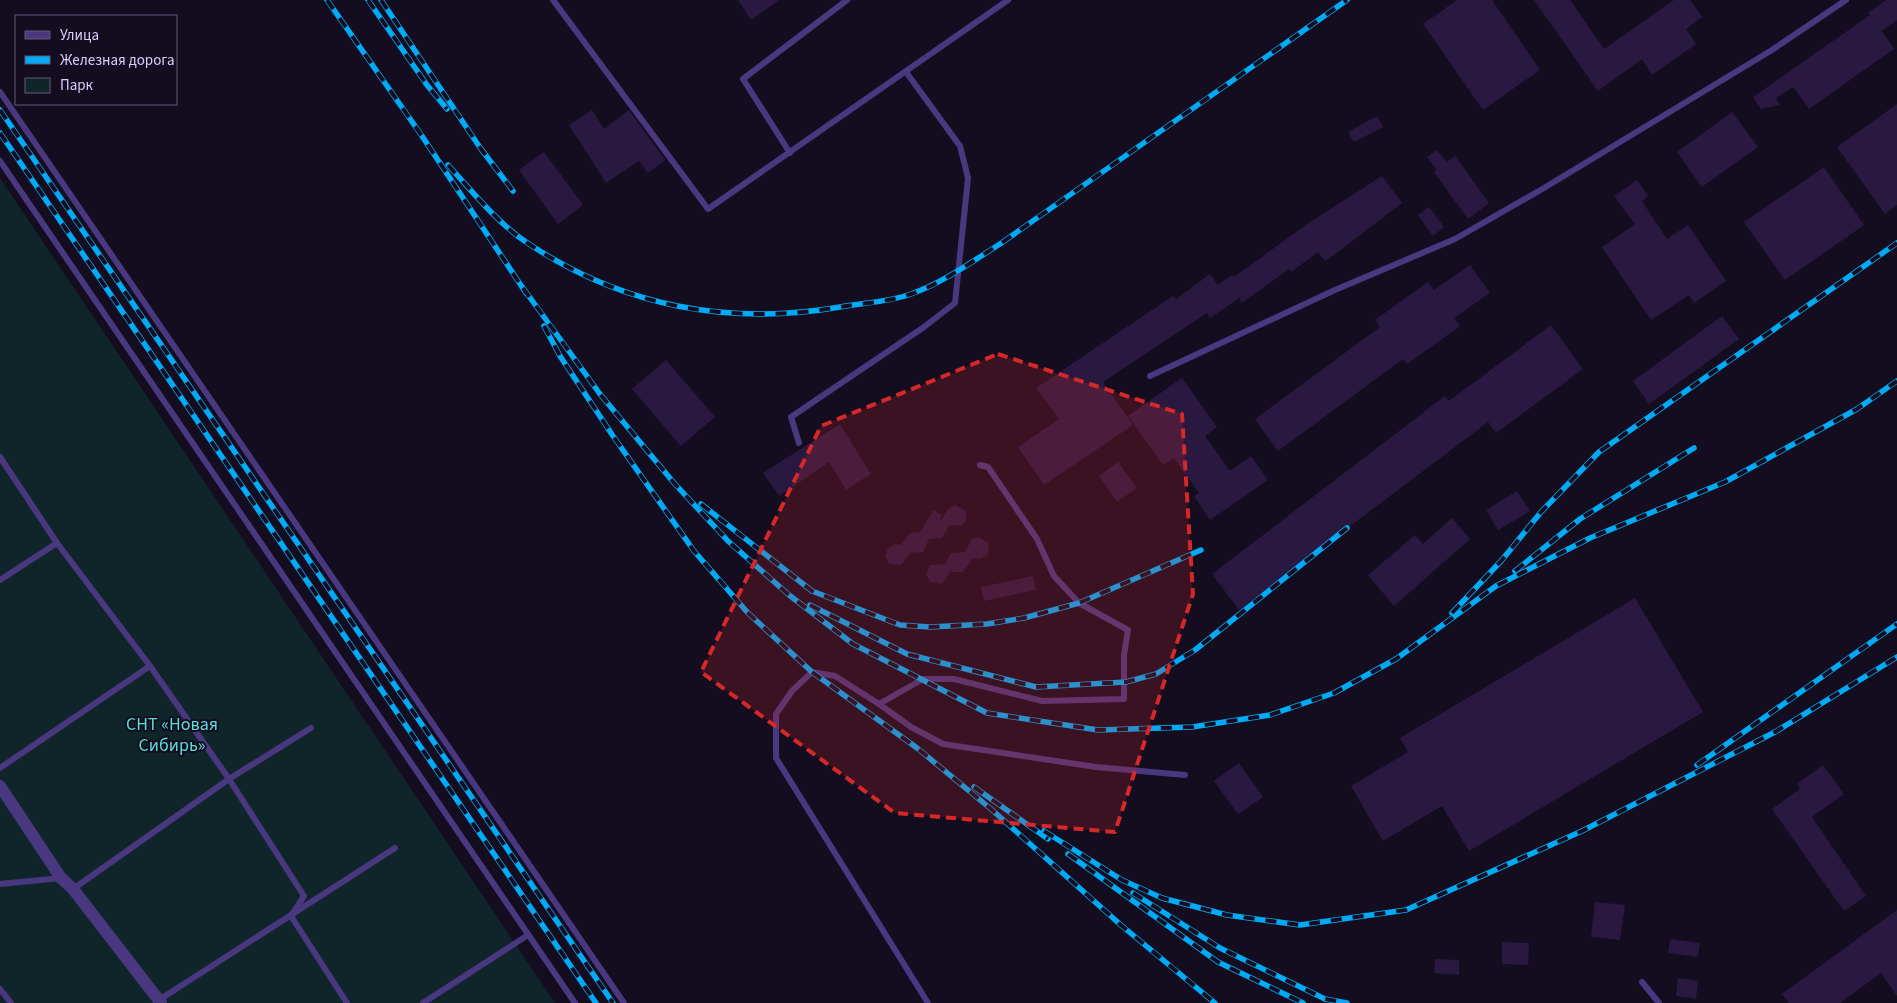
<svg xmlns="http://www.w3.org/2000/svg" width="1897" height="1003" viewBox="0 0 1897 1003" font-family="'Source Sans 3',sans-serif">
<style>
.green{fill:#10252a}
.building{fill:#291941}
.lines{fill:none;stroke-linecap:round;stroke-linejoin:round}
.lane{stroke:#49387f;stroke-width:6}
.street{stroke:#49387f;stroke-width:12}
.rail-casing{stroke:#01aaf5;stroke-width:5.5}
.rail{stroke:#140d20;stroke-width:4;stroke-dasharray:11;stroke-linecap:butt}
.marked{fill:#d62828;fill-opacity:0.2;stroke:#d62828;stroke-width:4;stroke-dasharray:10 6;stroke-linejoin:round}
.labels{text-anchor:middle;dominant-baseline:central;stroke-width:4;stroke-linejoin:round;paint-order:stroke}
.park-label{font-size:18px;fill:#59ded8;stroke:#140d20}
</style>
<rect width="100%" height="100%" fill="#140d20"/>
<!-- green -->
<path class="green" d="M 0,178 L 555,1003 L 0,1003 Z"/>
<!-- building -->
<g class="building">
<path d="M 738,0 L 779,0 L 751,20 Z"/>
<path d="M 1457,0 L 1492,0 L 1540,70 L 1483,110 L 1423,24 Z"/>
<path d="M 1534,0 L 1570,0 L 1604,49 L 1674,0 L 1690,0 L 1702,17 L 1686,29 L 1696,44 L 1652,75 L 1642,59 L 1598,91 Z"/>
<path d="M 1886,0 L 1897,0 L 1897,20 L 1882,31 L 1894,49 L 1809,109 L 1793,87 L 1776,98 L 1780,105 L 1761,109 L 1753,97 L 1870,15 L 1868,13 Z"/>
<path d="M 1897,104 L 1897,205 L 1885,214 L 1837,147 Z"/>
<path d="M 592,110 L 604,129 L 629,110 L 665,160 L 648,173 L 639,161 L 606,183 L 569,125 Z"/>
<path d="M 1732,112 L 1758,147 L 1702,187 L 1677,152 Z"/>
<path d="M 1377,116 L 1383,127 L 1354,142 L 1348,132 Z"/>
<path d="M 1437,150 L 1447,162 L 1455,156 L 1489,203 L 1468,219 L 1434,172 L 1437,170 L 1427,157 Z"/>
<path d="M 544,152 L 583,205 L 558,224 L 519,170 Z"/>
<path d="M 1824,167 L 1864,225 L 1785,280 L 1744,222 Z"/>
<path d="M 1382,176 L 1402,203 L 1334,255 L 1325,261 L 1318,252 L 1291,272 L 1289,269 L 1242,303 L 1239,298 L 1210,318 L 1207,313 L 1103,382 L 1133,425 L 1044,485 L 1018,447 L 1059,419 L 1036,388 L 1173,296 L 1176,299 L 1210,274 L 1218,285 L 1232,275 L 1234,277 L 1310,222 Z"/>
<path d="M 1637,180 L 1648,196 L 1642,201 L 1667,239 L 1688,225 L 1726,281 L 1694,303 L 1689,295 L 1651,320 L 1602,247 L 1635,224 L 1614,196 Z"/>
<path d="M 1429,207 L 1444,227 L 1433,236 L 1418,215 Z"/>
<path d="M 1470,265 L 1490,293 L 1454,318 L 1460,326 L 1407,364 L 1403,359 L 1278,451 L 1255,419 L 1380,327 L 1375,320 L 1428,282 L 1434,290 Z"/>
<path d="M 1722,316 L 1739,339 L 1649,404 L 1633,381 Z"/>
<path d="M 1551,325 L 1583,369 L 1496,433 L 1488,422 L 1239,610 L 1212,574 L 1445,396 L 1449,401 Z"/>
<path d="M 666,360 L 715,417 L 681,446 L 632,389 Z"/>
<path d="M 1182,378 L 1217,427 L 1205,436 L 1230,471 L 1251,456 L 1268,480 L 1210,520 L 1194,496 L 1199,493 L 1174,458 L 1163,465 L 1128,416 Z"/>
<path d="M 840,424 L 871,474 L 846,490 L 829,462 L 779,496 L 763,473 Z"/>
<path d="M 1118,462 L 1137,488 L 1117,502 L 1099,476 Z"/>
<path d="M 1517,491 L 1530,511 L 1498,530 L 1486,510 Z"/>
<path d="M 955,505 L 966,511 L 966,519 L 963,525 L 949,526 L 942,538 L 929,539 L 923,552 L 910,553 L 901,565 L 889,564 L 885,556 L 888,548 L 895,544 L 901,545 L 910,533 L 920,532 L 933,510 L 942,515 L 940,519 L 942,519 L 948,509 Z"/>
<path d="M 1452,518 L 1470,539 L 1394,606 L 1368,575 L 1415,535 L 1423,544 Z"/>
<path d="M 979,537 L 989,543 L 988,555 L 980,559 L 973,558 L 963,572 L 950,572 L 942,584 L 930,582 L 926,575 L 930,565 L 945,564 L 951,553 L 965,552 L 972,539 Z"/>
<path d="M 1033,576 L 1036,590 L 984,601 L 981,587 Z"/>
<path d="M 1635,598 L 1703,712 L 1469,851 L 1442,806 L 1383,841 L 1351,786 L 1408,752 L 1400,738 Z"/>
<path d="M 1239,763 L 1263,797 L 1238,814 L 1214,781 Z"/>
<path d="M 1823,765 L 1844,794 L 1812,817 L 1866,896 L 1844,911 L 1772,809 L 1800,789 L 1797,784 Z"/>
<path d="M 1595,902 L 1625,905 L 1620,940 L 1591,937 Z"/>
<path d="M 1897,910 L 1897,996 L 1881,973 L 1840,1003 L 1789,1003 L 1782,994 Z"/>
<path d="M 1670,939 L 1700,943 L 1698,957 L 1668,953 Z"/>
<path d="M 1502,942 L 1529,943 L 1528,965 L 1502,964 Z"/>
<path d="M 1435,959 L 1459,960 L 1459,975 L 1434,973 Z"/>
<path d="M 1678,978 L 1698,981 L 1696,999 L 1676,996 Z"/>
</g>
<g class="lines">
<!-- lane -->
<g class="lane">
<path d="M 553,0 L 708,209 L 1008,0"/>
<path d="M 0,92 L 624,1003"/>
<path d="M 790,153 L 743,79 L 847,0"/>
<path d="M 0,161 L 575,1003"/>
<path d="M 1150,376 L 1335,290 L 1455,239 L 1544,188 L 1772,50 L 1846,0"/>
<path d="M 799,443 L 791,417 L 924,327 L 955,303 L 968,178 L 960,146 L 906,72"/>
<path d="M 0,457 L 57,543 L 150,666 L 229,779 L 304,896 L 291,916 L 347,1003"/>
<path d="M 0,580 L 57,543"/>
<path d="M 879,704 L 911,727 L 943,744 L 1096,767 L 1185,775"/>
<path d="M 0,768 L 150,666"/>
<path d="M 0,884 L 61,878"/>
<path d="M 73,889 L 229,779 L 311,728"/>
<path d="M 1642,982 L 1659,1003"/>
<path d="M 0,989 L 11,1003"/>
<path d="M 159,1000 L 395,848"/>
<path d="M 423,1003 L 528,935"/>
<path d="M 928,1003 L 776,758 L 776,714 L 792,691 L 812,672 L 835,676 L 879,704 L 923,679 L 954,679 L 1042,701 L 1124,699 L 1124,655 L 1128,630 L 1079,603 L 1054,576 L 1037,539 L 988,467 L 980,465"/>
</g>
<!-- street -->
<path class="street" d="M 0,786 L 61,878 L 73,889 L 161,1003"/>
<!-- rail casing -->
<g class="rail-casing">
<g id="rail">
<path d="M 327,0 L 422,136 L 526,293"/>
<path d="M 368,0 L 427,85 L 447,109"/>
<path d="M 381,0 L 481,149 L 513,191"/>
<path d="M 0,110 L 613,1003"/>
<path d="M 0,133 L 596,1003"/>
<path d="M 448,165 C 473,192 498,224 529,244 C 624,307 730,326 840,307 C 863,303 889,302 911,294 C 941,284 973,261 1000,244 L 1347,0"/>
<path d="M 523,288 L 600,394 L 674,483 L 728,541 L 789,595 L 853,644 L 987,713 L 1098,730 L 1192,727 L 1270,715 L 1334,693 L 1396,659 L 1496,586 L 1590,538 L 1725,482 L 1857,409 L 1897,381"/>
<path d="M 544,326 L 560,356 L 613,436 L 694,551 L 748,613 L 812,672 L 917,748 L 991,809 L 1122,926 L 1215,1003"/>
<path d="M 701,504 L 812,591 L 900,625 L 930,627 L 987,624 L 1024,618 L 1079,603 L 1201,550"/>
<path d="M 1515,571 L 1580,519 L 1694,448"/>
<path d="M 810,605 L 907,654 L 1036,687 L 1126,682 L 1156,674 L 1195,650 L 1347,528"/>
<path d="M 1452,613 L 1502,560 L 1541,512 L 1599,452 L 1897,243"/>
<path d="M 1697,765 L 1897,624"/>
<path d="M 974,787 L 1048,839"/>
<path d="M 1044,831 L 1122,880 L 1162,898 L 1227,915 L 1300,925 L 1406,910 L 1582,831 L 1775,732 L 1897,657"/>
<path d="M 1068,854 L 1218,962 L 1303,1003"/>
<path d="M 1133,893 L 1220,948 L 1325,999 L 1347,1003"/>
</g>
</g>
<!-- rail -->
<use href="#rail" class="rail"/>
</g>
<!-- marked area -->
<path class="marked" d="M 998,354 L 1182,414 L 1193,594 L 1115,832 L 895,813 L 701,672 L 821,426 Z"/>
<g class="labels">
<!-- park labels -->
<g class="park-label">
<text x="172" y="724">СНТ «Новая<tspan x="172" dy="21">Сибирь»</tspan></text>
</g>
</g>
<!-- legend -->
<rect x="15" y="15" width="162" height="90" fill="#140d20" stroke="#645979"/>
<rect x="25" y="31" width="25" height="8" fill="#49387f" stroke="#645979"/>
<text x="60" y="40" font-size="15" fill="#dcccff">Улица</text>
<rect x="25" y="56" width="25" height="8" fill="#01aaf5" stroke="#645979"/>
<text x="60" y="65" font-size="15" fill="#dcccff">Железная дорога</text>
<rect x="25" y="78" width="25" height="15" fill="#10252a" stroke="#645979"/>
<text x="60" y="90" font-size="15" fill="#dcccff">Парк</text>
</svg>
